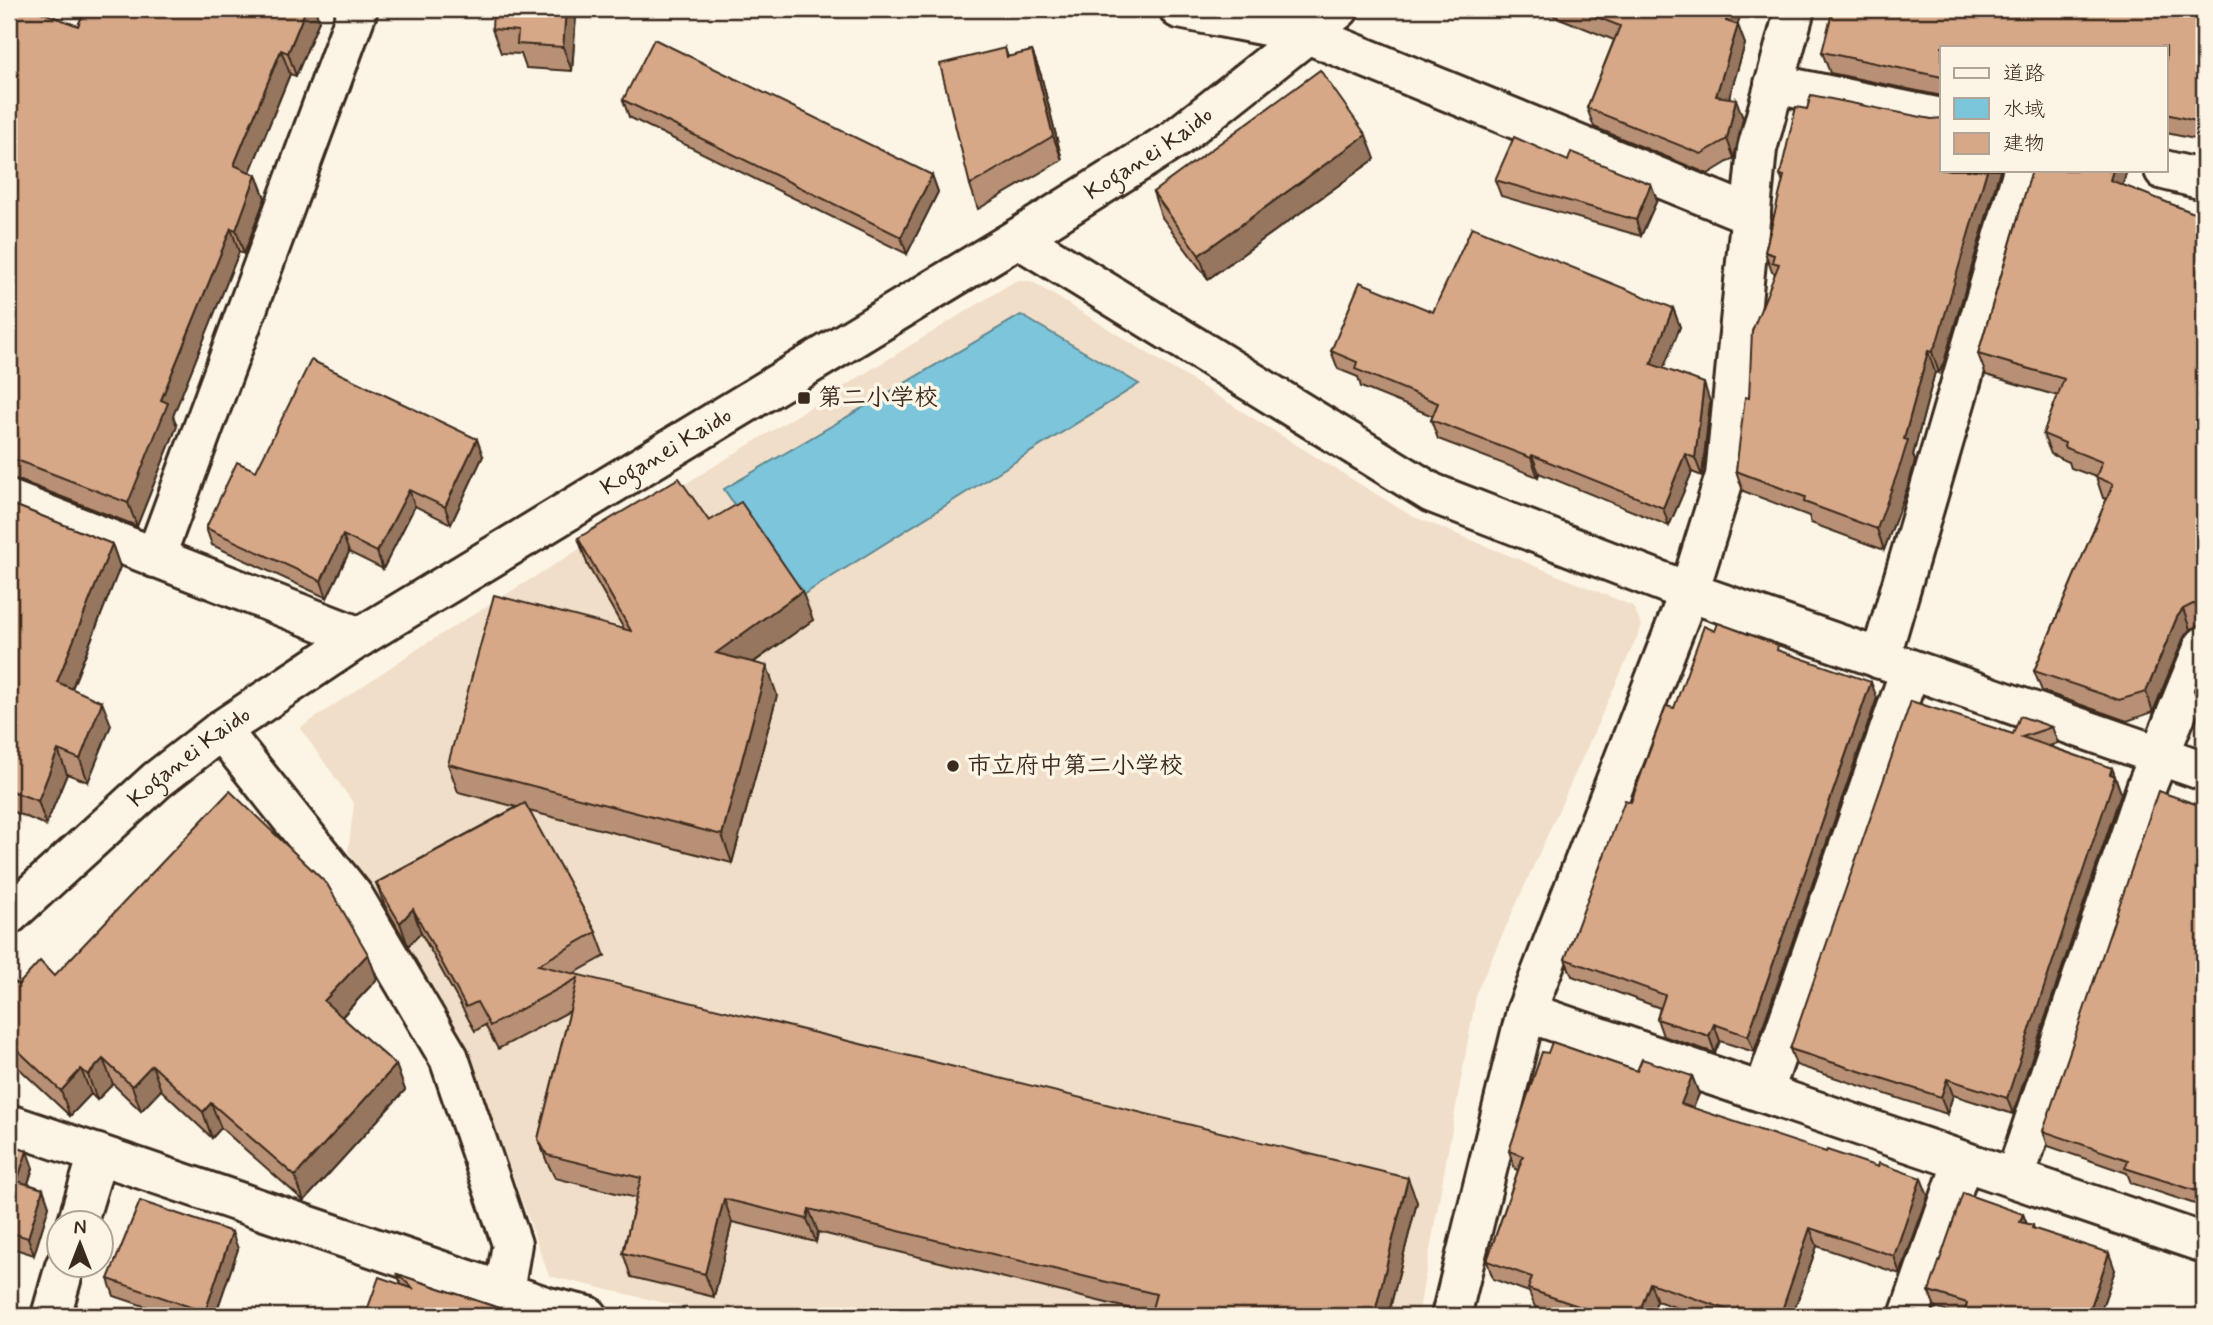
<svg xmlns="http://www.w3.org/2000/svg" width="2213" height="1325" viewBox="0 0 2213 1325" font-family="Mynerve,'Klee One',sans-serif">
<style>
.built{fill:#f1dec9}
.water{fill:#7bc5db;stroke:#61878f;stroke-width:2}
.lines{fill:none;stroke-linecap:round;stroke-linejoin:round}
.minor-casing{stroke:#3b2a1e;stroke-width:44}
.major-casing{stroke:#3b2a1e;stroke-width:44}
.minor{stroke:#fcf5e5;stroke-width:38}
.major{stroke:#fcf5e5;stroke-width:38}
.wall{fill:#b89075;stroke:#3b2a1e;stroke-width:2}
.shaded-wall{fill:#96765f;stroke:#3b2a1e;stroke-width:2}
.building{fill:#d6a888;stroke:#3b2a1e;stroke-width:2}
.poi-dot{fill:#3b2a1e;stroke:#fcf5e5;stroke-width:2.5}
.labels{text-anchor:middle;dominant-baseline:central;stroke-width:7;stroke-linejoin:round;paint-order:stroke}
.street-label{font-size:24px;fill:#3b2a1e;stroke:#fcf5e5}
.poi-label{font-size:24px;font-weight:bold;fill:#3b2a1e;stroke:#fcf5e5;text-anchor:start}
</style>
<rect width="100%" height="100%" fill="#fcf5e5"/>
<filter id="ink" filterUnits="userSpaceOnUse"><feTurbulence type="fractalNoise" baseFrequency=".0143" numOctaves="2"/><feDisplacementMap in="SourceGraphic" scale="14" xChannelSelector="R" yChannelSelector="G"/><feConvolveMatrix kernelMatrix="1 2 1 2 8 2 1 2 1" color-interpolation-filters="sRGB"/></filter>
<g filter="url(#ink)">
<!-- built -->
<path class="built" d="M 1015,281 L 1031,281 L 1410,515 L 1633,606 L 1642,626 L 1477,991 L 1418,1316 L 720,1316 L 549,1276 L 467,1049 L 434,988 L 348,851 L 354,804 L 300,728 L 422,646 Z"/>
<!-- water -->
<path class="water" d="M 1021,315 L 1139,384 L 798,598 L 724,489 Z"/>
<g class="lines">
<!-- minor casing -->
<g class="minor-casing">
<g id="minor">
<path d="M 1179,9 L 1307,34 L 1751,215"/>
<path d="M 1774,84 L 1942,118"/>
<path d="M 2164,170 L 2204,180"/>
<path d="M 1018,238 L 1432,493 L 1689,592 L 2204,771"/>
<path d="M 9,500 L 360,637"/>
<path d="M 155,558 L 358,9"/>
<path d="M 1880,659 L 2023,170"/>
<path d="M 221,730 L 354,897 L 449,1058 L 512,1244 L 504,1292"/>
<path d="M 1526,1012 L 2204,1243"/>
<path d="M 1764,1091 L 1910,670"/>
<path d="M 9,1124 L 548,1307 L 588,1316"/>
<path d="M 2015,1177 L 2146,788 L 2204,646"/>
<path d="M 77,1224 L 98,1154"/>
<path d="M 51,1316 L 65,1266"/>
<path d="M 1451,1316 L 1526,1012 L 1689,592 L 1725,476 L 1757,149 L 1795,9"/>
<path d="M 1909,1316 L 1963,1161"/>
</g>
</g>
<!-- major casing -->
<g class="major-casing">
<g id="major">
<path id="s1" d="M 9,915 L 157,780 L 221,730 L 360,637 L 1018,238 L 1175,139 L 1339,9"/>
</g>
</g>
<!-- minor -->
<use href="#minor" class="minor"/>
<!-- major -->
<use href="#major" class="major"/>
</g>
<!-- wall -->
<g class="wall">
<path d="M 9,9 L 78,26 L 85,9 L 315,9 L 319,21 L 296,76 L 290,74 L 250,172 L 256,175 L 265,198 L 244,254 L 239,252 L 173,416 L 177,426 L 137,526 L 16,479 L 9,479 Z"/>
<path d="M 1537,9 L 1742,9 L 1737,24 L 1745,44 L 1729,98 L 1743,118 L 1734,158 L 1708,174 L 1594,127 L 1587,108 L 1614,40 Z"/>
<path d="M 2204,9 L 2204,141 L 2166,133 L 2166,47 L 1942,47 L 1942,96 L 1830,73 L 1822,52 Z"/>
<path d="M 576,15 L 572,71 L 526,68 L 521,54 L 501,53 L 492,29 Z"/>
<path d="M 1005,48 L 1008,57 L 1032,51 L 1041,75 L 1062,160 L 978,209 L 970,185 Z"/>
<path d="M 623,100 L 932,175 L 938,192 L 907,254 L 629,117 Z"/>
<path d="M 1807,109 L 1931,119 L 1944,362 L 1939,373 L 1935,372 L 1913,455 L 1915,461 L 1909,483 L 1884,550 L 1811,523 L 1809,516 L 1743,491 L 1736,471 L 1749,398 L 1775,273 L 1772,272 L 1765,252 L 1783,182 L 1780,175 Z"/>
<path d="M 1375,159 L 1208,279 L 1161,216 L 1153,192 Z"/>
<path d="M 1568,161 L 1651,184 L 1657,200 L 1641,236 L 1501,196 L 1495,180 Z"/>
<path d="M 2032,170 L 2127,170 L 2122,185 L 2204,217 L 2204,625 L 2200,625 L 2190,629 L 2184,637 L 2153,712 L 2127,721 L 2042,691 L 2034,671 L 2107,499 L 2103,498 L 2096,477 L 2071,468 L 2069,462 L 2051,454 L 2043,434 L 2058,396 L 1986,375 L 1978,354 Z"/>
<path d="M 1673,308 L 1680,327 L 1663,368 L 1710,402 L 1702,476 L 1692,472 L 1669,526 L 1539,473 L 1538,477 L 1438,439 L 1431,420 L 1433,416 L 1361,387 L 1358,377 L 1338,369 L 1331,351 L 1433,312 Z"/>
<path d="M 483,456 L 451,524 L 415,506 L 383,569 L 349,552 L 327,598 L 212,545 L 206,528 L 256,471 Z"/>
<path d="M 9,503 L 112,544 L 120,567 L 72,689 L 111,725 L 88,782 L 67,774 L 46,825 L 9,810 Z"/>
<path d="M 709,521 L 813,620 L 753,663 L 777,695 L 732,863 L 529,811 L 596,932 L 605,956 L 573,974 L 1417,1202 L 1388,1316 L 1150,1316 L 1151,1314 L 818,1232 L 816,1242 L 732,1222 L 714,1297 L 631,1277 L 623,1253 L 636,1198 L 555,1178 L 547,1162 L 538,1139 L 570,1011 L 498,1049 L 485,1025 L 475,1031 L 421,933 L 408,946 L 385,906 L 376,883 L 517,807 L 458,792 L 448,764 L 624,629 L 588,566 L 578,538 Z"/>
<path d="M 1715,631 L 1781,652 L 1877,698 L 1754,1052 L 1720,1041 L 1715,1053 L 1663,1036 L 1657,1019 L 1660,1008 L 1572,976 L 1565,959 L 1631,802 L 1674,708 Z"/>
<path d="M 2204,661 L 2204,712 L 2201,711 L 2194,690 Z"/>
<path d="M 2052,727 L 2058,743 L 2049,746 L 2112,768 L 2121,793 L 2013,1114 L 1953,1095 L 1947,1114 L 1796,1065 L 1790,1049 L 2013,734 Z"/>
<path d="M 2204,807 L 2204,1207 L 2131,1183 L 2127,1173 L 2048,1146 L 2043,1131 Z"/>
<path d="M 368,954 L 377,979 L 342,1017 L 396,1065 L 405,1090 L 304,1201 L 221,1128 L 212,1138 L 161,1090 L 141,1111 L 113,1084 L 97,1100 L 91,1094 L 70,1116 L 9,1059 L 9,976 L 18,985 L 54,976 Z"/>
<path d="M 1548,1053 L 1637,1071 L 1692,1076 L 1699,1094 L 1693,1108 L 1928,1196 L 1900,1274 L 1817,1246 L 1792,1316 L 1701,1316 L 1657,1301 L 1651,1316 L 1562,1316 L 1535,1307 L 1529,1292 L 1493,1279 L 1487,1261 L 1518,1170 L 1515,1169 L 1509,1151 Z"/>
<path d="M 9,1145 L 33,1168 L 28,1184 L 43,1189 L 49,1206 L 34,1255 L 9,1247 Z"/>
<path d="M 2023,1214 L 2027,1224 L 2033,1225 L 2034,1229 L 2115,1270 L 2099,1316 L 1962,1316 L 1935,1308 L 1929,1291 Z"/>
<path d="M 238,1249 L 215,1316 L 174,1316 L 114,1296 L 108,1279 Z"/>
<path d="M 397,1274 L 523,1316 L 365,1316 L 401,1284 Z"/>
</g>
<!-- shaded-wall -->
<g class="shaded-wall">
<path d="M 306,9 L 315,9 L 319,21 L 296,76 L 288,53 Z"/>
<path d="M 566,9 L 574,9 L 576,15 L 572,71 L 563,47 Z"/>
<path d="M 1729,9 L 1742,9 L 1733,41 L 1726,21 Z"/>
<path d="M 1738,25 L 1745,44 L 1724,115 L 1716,96 Z"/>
<path d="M 281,50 L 290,74 L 243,189 L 234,165 Z"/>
<path d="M 1032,51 L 1041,75 L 1062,160 L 1053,136 Z"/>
<path d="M 1736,99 L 1743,118 L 1734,158 L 1727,139 Z"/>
<path d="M 1366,135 L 1375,159 L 1208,279 L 1199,255 Z"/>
<path d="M 1987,170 L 2000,170 L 1944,362 L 1939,373 L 1932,352 Z"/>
<path d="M 2113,170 L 2127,170 L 2118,201 L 2110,180 Z"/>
<path d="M 256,175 L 265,198 L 244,254 L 236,230 Z"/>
<path d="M 932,175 L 938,192 L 907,254 L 901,237 Z"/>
<path d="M 1651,184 L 1657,200 L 1641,236 L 1636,220 Z"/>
<path d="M 231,228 L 239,252 L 173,416 L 177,426 L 137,526 L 128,503 L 161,400 Z"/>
<path d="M 1673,308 L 1680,327 L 1658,382 L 1651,364 Z"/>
<path d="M 1928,351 L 1935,372 L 1913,455 L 1915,461 L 1909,483 L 1884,550 L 1877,529 L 1904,439 Z"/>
<path d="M 1704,383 L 1710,402 L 1702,476 L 1695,458 Z"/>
<path d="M 477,439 L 483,456 L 451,524 L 445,507 Z"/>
<path d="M 1685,454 L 1692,472 L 1669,526 L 1663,508 Z"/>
<path d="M 1532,455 L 1539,473 L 1538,477 L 1531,458 Z"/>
<path d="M 409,490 L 415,506 L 383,569 L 377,552 Z"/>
<path d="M 343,535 L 349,552 L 327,598 L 321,581 Z"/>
<path d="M 112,544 L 120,567 L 65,705 L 57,682 Z"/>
<path d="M 802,591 L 813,620 L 727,681 L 716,653 Z"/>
<path d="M 2183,609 L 2190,629 L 2184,637 L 2153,712 L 2146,692 L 2177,617 Z"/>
<path d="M 767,666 L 777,695 L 732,863 L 722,835 Z"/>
<path d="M 1871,682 L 1877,698 L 1754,1052 L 1748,1036 Z"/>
<path d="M 102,702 L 111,725 L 88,782 L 80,759 Z"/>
<path d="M 58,750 L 67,774 L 46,825 L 38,801 Z"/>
<path d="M 2112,768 L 2121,793 L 2013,1114 L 2007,1098 Z"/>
<path d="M 413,909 L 421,933 L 408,946 L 400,923 Z"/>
<path d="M 368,954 L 377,979 L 333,1026 L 324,1001 Z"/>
<path d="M 1714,1024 L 1720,1041 L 1715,1053 L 1709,1036 Z"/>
<path d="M 103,1059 L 113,1084 L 97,1100 L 88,1075 Z"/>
<path d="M 152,1065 L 161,1090 L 141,1111 L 132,1086 Z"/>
<path d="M 396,1065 L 405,1090 L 304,1201 L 295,1176 Z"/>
<path d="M 81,1069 L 91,1094 L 70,1116 L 61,1091 Z"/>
<path d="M 1692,1076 L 1699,1094 L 1687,1122 L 1681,1104 Z"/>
<path d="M 1947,1079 L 1953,1095 L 1947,1114 L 1941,1097 Z"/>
<path d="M 211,1103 L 221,1128 L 212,1138 L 203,1112 Z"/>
<path d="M 27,1151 L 33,1168 L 23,1198 L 17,1181 Z"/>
<path d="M 1408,1178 L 1417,1202 L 1388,1316 L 1374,1316 Z"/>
<path d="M 1921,1178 L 1928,1196 L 1900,1274 L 1894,1256 Z"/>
<path d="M 43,1189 L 49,1206 L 34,1255 L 28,1238 Z"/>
<path d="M 724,1199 L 732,1222 L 714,1297 L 705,1274 Z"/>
<path d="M 809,1209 L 818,1232 L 816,1242 L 807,1219 Z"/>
<path d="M 2023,1214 L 2029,1231 L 2020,1222 Z"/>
<path d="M 1810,1228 L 1817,1246 L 1792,1316 L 1780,1316 Z"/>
<path d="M 232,1232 L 238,1249 L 215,1316 L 206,1316 L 205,1312 Z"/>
<path d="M 2109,1253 L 2115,1270 L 2099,1316 L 2088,1316 Z"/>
<path d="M 1650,1283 L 1657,1301 L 1651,1316 L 1638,1316 Z"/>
<path d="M 1738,1307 L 1741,1316 L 1738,1316 L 1737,1313 Z"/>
</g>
<!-- building -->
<g class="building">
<path d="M 9,9 L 33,9 L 78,26 L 85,9 L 306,9 L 288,53 L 281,50 L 234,165 L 256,175 L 236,230 L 231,228 L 161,400 L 168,403 L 128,503 L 9,457 Z"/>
<path d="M 493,9 L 566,9 L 563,47 L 517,44 L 518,31 L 492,29 Z"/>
<path d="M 1577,9 L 1729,9 L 1726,21 L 1738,25 L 1716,96 L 1736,99 L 1727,139 L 1701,154 L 1587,108 L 1620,26 Z"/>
<path d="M 1833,9 L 2204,9 L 2204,123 L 2166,114 L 2166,47 L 1942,47 L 1942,77 L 1822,52 Z"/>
<path d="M 654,39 L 932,175 L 901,237 L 623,100 Z"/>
<path d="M 1005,48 L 1007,57 L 1032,51 L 1053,136 L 970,185 L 940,64 Z"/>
<path d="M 1320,70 L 1366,135 L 1199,255 L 1153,192 Z"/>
<path d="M 1811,95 L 1931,119 L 1942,118 L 1942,170 L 1987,170 L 1937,342 L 1932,352 L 1928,351 L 1904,439 L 1908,440 L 1901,463 L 1877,529 L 1804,502 L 1805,497 L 1736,471 L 1745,397 L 1749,398 L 1752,331 L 1779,264 L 1772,262 L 1774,255 L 1765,252 L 1784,176 L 1780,175 L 1796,107 L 1807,109 Z"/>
<path d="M 1514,137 L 1568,161 L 1571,152 L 1651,184 L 1636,220 L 1495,180 Z"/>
<path d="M 2032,170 L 2113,170 L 2110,180 L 2204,217 L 2204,605 L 2193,604 L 2183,609 L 2177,617 L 2146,692 L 2119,700 L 2034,671 L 2113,484 L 2096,477 L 2102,462 L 2064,447 L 2065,443 L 2043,434 L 2064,379 L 1978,354 Z"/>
<path d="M 1472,227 L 1673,308 L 1651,364 L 1704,383 L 1695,458 L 1685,454 L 1663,508 L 1532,455 L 1531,458 L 1431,420 L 1438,403 L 1355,369 L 1357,362 L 1331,351 L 1360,282 L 1433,312 Z"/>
<path d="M 311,360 L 477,439 L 445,507 L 409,490 L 377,552 L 343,535 L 321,581 L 206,528 L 237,462 L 256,471 Z"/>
<path d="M 679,478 L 709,521 L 741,502 L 802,591 L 716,653 L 767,666 L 722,835 L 448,764 L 494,595 L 631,631 L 578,538 Z"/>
<path d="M 9,503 L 112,544 L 57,682 L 102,702 L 80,759 L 58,750 L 38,801 L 9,790 Z"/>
<path d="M 1718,623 L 1778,645 L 1777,650 L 1871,682 L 1748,1036 L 1714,1024 L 1709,1036 L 1657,1019 L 1665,995 L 1565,959 L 1625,800 L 1631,802 L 1666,706 L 1674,708 L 1704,626 L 1715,631 Z"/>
<path d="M 2204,661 L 2204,693 L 2194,690 Z"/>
<path d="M 1911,701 L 2013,734 L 2020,716 L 2052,727 L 2022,737 L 2112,768 L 2110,774 L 2115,776 L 2007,1098 L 1947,1079 L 1941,1097 L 1790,1049 Z"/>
<path d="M 230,791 L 327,884 L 368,954 L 324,1001 L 396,1065 L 295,1176 L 211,1103 L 203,1112 L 152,1065 L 132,1086 L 103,1059 L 88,1075 L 81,1069 L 61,1091 L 9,1042 L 9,976 L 18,985 L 40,961 L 54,976 Z"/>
<path d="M 2158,791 L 2204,807 L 2204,1190 L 2203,1193 L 2125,1168 L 2128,1160 L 2043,1131 Z"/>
<path d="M 525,803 L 596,932 L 538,965 L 1408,1178 L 1374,1316 L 1150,1316 L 1156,1294 L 809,1209 L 807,1219 L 724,1199 L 705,1274 L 623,1253 L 641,1178 L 547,1155 L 538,1139 L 578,978 L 490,1026 L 477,1002 L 466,1007 L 413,909 L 400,923 L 376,883 Z"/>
<path d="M 1552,1042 L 1637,1071 L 1642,1059 L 1692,1076 L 1681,1104 L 1826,1152 L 1827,1150 L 1878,1167 L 1879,1163 L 1921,1178 L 1894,1256 L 1810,1228 L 1780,1316 L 1764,1316 L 1738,1307 L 1737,1313 L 1650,1283 L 1638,1316 L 1608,1316 L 1528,1289 L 1532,1277 L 1487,1261 L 1523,1156 L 1509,1151 L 1542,1052 L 1548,1053 Z"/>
<path d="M 9,1145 L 27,1151 L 17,1181 L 43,1189 L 28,1238 L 9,1232 Z"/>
<path d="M 1963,1193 L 2023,1214 L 2020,1222 L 2033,1225 L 2032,1228 L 2109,1253 L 2088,1316 L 1970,1316 L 1964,1314 L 1967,1303 L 1929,1291 Z"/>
<path d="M 140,1201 L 232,1232 L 205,1312 L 108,1279 Z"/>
<path d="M 397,1274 L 523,1316 L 365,1316 L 379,1277 L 414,1289 Z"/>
</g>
</g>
<!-- markers -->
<g class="poi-dot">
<rect x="797" y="391" width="14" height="14" rx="3.5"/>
<circle cx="953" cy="766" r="7"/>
</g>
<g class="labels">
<!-- street labels -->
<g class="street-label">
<text stroke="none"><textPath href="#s1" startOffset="1374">Koganei Kaido</textPath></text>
<text stroke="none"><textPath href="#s1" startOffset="807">Koganei Kaido</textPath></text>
<text stroke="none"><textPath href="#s1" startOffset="240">Koganei Kaido</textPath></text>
</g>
<!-- poi labels -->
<g class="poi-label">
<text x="818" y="398">第二小学校</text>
<text x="967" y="766">市立府中第二小学校</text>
</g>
</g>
<!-- margin -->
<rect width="2213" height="1325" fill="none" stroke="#fcf5e5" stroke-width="35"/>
<rect x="18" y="18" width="2178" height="1290" fill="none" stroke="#3b2a1e" stroke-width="2.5" filter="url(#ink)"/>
<!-- legend -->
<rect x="1940" y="46" width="228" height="126" fill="#fcf5e5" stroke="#afa495" stroke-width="2"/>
<rect x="1954" y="68" width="35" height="10" fill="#fcf5e5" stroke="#afa495" stroke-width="2"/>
<text x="2003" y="80" font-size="21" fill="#3b2a1e">道路</text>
<rect x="1954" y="98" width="35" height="21" fill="#7bc5db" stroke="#afa495" stroke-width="2"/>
<text x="2003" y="116" font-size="21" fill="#3b2a1e">水域</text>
<rect x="1954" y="133" width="35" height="21" fill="#d6a888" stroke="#afa495" stroke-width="2"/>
<text x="2003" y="150" font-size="21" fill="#3b2a1e">建物</text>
<!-- north arrow -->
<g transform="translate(80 1244)"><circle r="33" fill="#fcf5e5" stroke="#afa495" stroke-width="2"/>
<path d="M0-5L12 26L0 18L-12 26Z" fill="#3b2a1e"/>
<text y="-10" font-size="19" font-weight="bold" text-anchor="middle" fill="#3b2a1e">N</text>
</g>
</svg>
